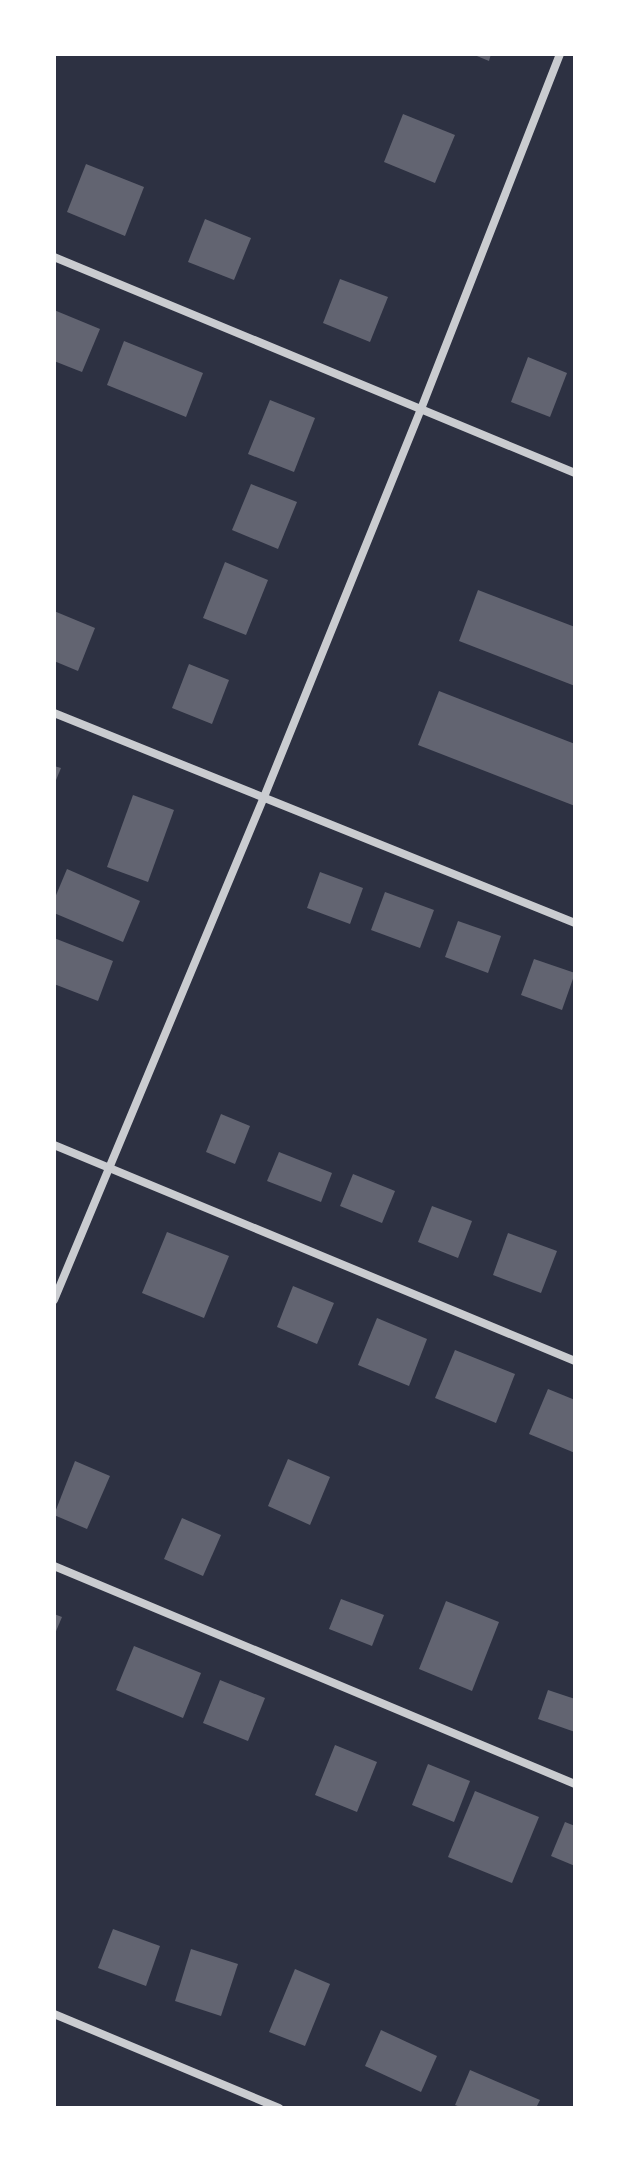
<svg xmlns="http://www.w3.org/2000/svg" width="629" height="2162" viewBox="0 0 629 2162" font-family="'Libre Baskerville',serif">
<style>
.building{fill:#626471}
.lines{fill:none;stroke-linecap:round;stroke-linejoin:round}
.minor{stroke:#caccd0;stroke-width:8}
</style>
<rect width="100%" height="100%" fill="#2d3142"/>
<!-- building -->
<g class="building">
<path d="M 472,54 L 491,54 L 489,61 Z"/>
<path d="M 403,114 L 455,135 L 435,183 L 384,162 Z"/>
<path d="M 86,164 L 144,187 L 125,236 L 67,212 Z"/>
<path d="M 205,219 L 251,238 L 234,280 L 188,262 Z"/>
<path d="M 340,279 L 388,297 L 370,342 L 323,323 Z"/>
<path d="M 54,310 L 100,329 L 82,372 L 54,361 Z"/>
<path d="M 124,341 L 203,373 L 186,417 L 107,385 Z"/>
<path d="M 528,357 L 567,373 L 550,417 L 511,402 Z"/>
<path d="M 270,400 L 315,418 L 294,472 L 248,454 Z"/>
<path d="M 251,484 L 297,502 L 278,549 L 232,530 Z"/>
<path d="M 225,562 L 268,580 L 246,635 L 203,618 Z"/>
<path d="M 478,590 L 575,627 L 575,686 L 459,641 Z"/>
<path d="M 54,611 L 95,628 L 78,671 L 54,661 Z"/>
<path d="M 189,664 L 229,680 L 212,724 L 172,708 Z"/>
<path d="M 439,691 L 575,744 L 575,806 L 418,745 Z"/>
<path d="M 54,766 L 61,768 L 54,785 Z"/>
<path d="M 133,795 L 174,810 L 148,882 L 107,867 Z"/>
<path d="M 67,869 L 140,901 L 123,942 L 54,913 L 54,900 Z"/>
<path d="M 320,872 L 363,888 L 350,924 L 307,908 Z"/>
<path d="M 385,892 L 434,910 L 420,948 L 371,930 Z"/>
<path d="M 458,921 L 501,936 L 488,973 L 445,957 Z"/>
<path d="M 54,938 L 113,961 L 98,1001 L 54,984 Z"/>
<path d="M 534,959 L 575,973 L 562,1010 L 521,995 Z"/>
<path d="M 221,1114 L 250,1126 L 235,1164 L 206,1152 Z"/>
<path d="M 279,1152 L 332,1173 L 321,1202 L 267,1181 Z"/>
<path d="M 353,1174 L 395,1191 L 382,1223 L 340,1206 Z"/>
<path d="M 432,1206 L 472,1221 L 458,1258 L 418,1242 Z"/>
<path d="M 167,1232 L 229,1256 L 204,1318 L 142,1293 Z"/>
<path d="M 508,1233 L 557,1251 L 541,1293 L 493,1275 Z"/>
<path d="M 293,1286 L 334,1303 L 317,1344 L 277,1327 Z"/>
<path d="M 377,1318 L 427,1339 L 409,1386 L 358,1365 Z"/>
<path d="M 455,1350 L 515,1374 L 496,1423 L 435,1398 Z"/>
<path d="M 548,1389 L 575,1400 L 575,1453 L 529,1434 Z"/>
<path d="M 288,1459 L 330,1477 L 310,1525 L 268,1506 Z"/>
<path d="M 75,1461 L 110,1476 L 87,1529 L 54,1515 Z"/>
<path d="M 182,1518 L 221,1535 L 203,1576 L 164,1559 Z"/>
<path d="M 341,1599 L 384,1615 L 372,1646 L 329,1629 Z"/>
<path d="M 446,1601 L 499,1622 L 472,1691 L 419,1669 Z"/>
<path d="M 54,1614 L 62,1617 L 54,1636 Z"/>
<path d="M 134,1646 L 201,1673 L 183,1718 L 116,1690 Z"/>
<path d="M 220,1680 L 265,1698 L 248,1741 L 203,1723 Z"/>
<path d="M 548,1690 L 575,1699 L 575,1732 L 538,1719 Z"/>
<path d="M 335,1745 L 377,1762 L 357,1812 L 315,1795 Z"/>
<path d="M 428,1764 L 470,1781 L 454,1822 L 412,1805 Z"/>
<path d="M 475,1791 L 539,1817 L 512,1883 L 448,1857 Z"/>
<path d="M 565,1822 L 575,1826 L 575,1866 L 551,1856 Z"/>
<path d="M 113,1929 L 160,1946 L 146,1986 L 98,1968 Z"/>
<path d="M 191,1949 L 238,1964 L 221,2016 L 175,2001 Z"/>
<path d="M 295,1969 L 330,1984 L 305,2046 L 269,2032 Z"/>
<path d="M 381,2030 L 437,2056 L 421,2092 L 365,2066 Z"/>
<path d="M 470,2070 L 540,2100 L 536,2108 L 463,2108 L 455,2105 Z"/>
</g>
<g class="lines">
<!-- minor -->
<g class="minor">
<path d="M 54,257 L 575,473"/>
<path d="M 54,713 L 575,923"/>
<path d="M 54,1145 L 575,1361"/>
<path d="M 54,1300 L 264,797 L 421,409 L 560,54"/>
<path d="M 54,1566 L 575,1784"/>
<path d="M 54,2014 L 279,2108"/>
</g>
</g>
<!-- border -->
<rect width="629" height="2162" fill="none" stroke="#ffffff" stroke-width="112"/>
</svg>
